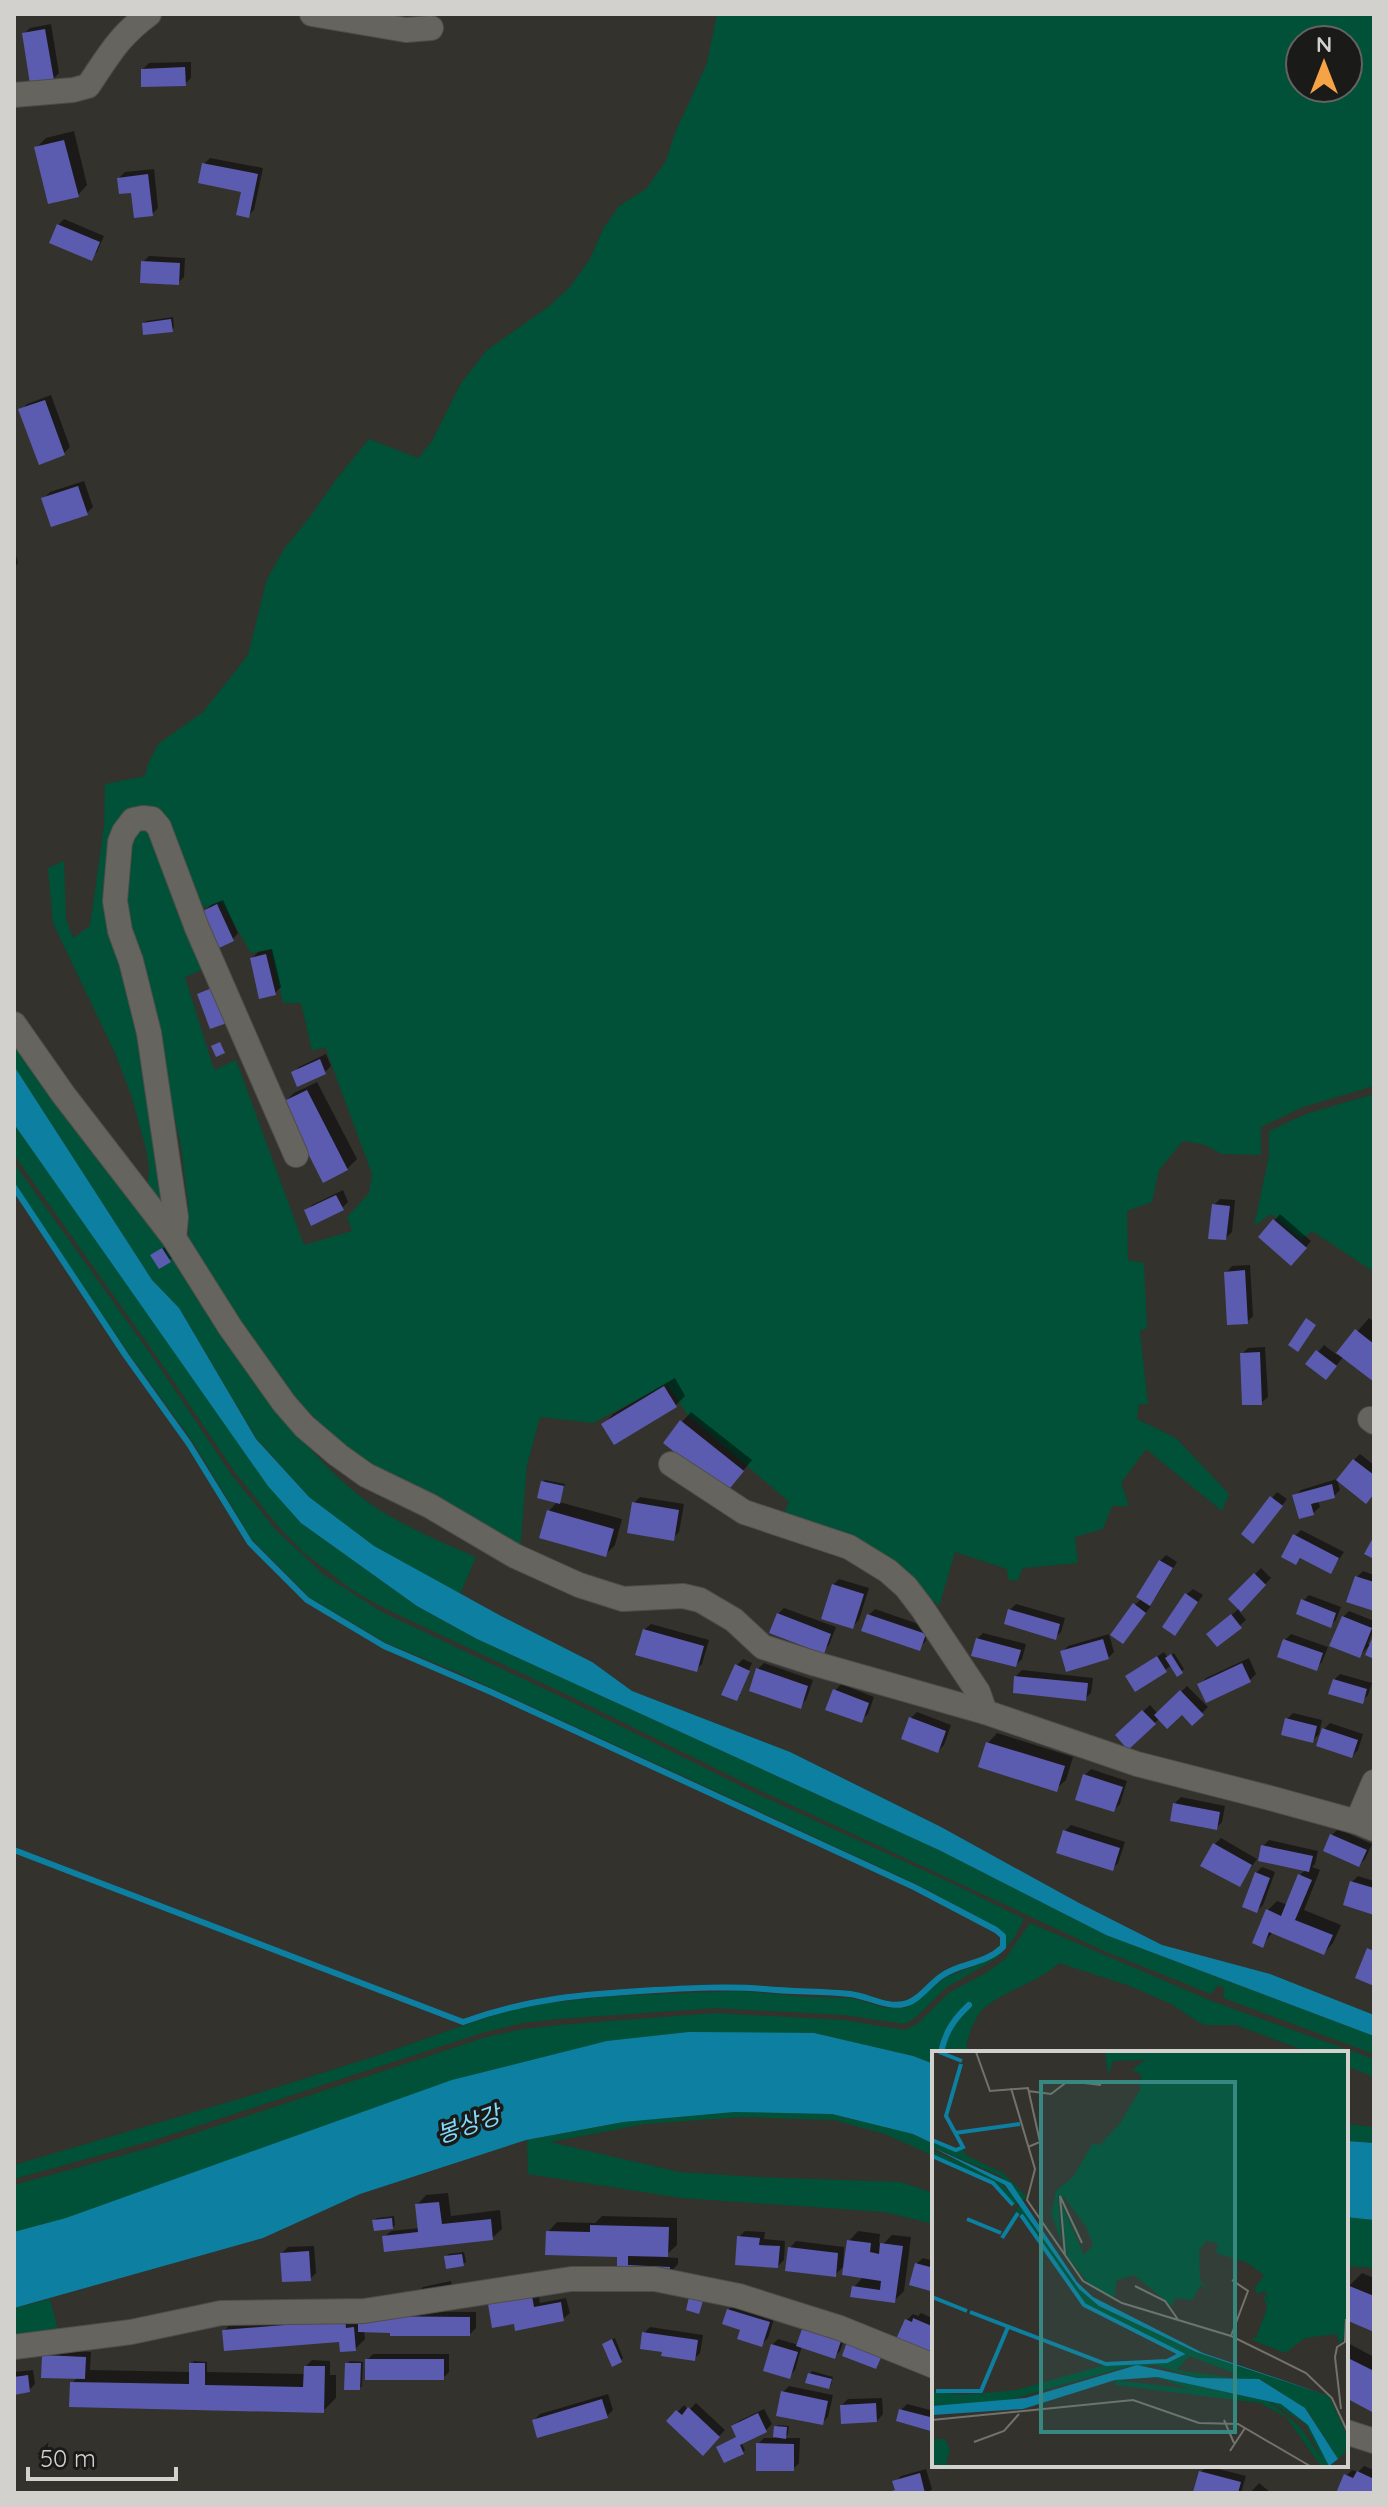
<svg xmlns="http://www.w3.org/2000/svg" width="1388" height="2507" viewBox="0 0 1388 2507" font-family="Quicksand,'Noto Sans KR',sans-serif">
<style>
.green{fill:#005138;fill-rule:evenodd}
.water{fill:#0d80a2}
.shadow{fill:#0007}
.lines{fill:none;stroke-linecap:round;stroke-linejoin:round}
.stream{stroke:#0d80a2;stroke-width:6}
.building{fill:#5b5caf}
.street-casing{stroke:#4e4d4a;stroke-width:26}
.street{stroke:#66645f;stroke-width:24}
.labels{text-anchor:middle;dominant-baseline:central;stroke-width:7;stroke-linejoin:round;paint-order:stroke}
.water-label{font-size:24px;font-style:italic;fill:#83d9fb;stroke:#1a1a18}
.inset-river{fill:none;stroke:#0d80a2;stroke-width:4}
.inset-road{fill:none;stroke:#73726d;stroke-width:2}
.view{fill:#368881;fill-opacity:0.15;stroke:#368881;stroke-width:4}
.inset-edge{fill:none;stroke:#d2d1ce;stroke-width:4}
</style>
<rect width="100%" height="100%" fill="#33322d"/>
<!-- green -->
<g class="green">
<path d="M 717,14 L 1374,14 L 1374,1086 L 1303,1107 L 1261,1127 L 1261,1155 L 1222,1154 L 1205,1145 L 1183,1141 L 1159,1170 L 1152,1202 L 1127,1211 L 1128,1260 L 1144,1263 L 1147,1328 L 1140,1331 L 1148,1404 L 1139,1404 L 1137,1419 L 1176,1438 L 1229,1494 L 1222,1511 L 1146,1449 L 1121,1483 L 1129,1506 L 1112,1506 L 1103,1529 L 1075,1537 L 1078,1563 L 1023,1568 L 1017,1581 L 1008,1579 L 1007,1569 L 955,1552 L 939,1606 L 903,1573 L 844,1537 L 781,1520 L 789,1502 L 687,1414 L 667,1384 L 593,1423 L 540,1417 L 527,1465 L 520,1550 L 373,1474 L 343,1452 L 294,1404 L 238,1326 L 189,1246 L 188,1203 L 181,1147 L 147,992 L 125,930 L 121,911 L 129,835 L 135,829 L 146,829 L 157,841 L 208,967 L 185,977 L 214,1070 L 236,1060 L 304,1245 L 352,1231 L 347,1217 L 369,1193 L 372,1174 L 325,1047 L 312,1051 L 301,1003 L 283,1003 L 271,950 L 251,953 L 221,902 L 200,909 L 167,824 L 153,811 L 136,810 L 128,814 L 118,829 L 110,894 L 113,924 L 118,947 L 126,965 L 146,1030 L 172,1216 L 169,1222 L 147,1193 L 149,1167 L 146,1149 L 132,1098 L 116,1055 L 53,923 L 48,868 L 64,861 L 66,919 L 73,938 L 90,926 L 104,826 L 105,784 L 145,776 L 148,764 L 158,744 L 203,712 L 248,655 L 267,579 L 284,549 L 309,518 L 337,478 L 369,439 L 418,458 L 432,441 L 461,383 L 487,350 L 548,307 L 569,288 L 590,259 L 603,229 L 619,206 L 646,189 L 666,161 L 675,133 L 707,63 ZM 1300,40 L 1348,40 L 1348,88 L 1300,88 Z"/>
<path d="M 14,1033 L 297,1434 C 325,1466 354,1496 391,1517 C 418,1532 447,1545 476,1557 L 460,1594 L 374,1546 L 309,1497 L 256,1438 L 179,1308 L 152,1280 L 14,1066 Z"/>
<path d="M 1374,1094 L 1374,1272 L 1312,1231 L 1302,1240 L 1271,1214 L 1254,1226 L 1269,1156 L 1269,1131 L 1306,1114 Z"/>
<path d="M 14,1124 L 269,1486 L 301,1523 L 417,1606 L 477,1639 L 939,1850 L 1106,1935 L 1374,2036 L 1374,2054 L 1223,1998 L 1224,1988 L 1218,1985 L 1211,1994 L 1104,1951 L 759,1790 L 574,1698 L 384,1608 L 352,1590 L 303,1552 L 278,1526 L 234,1471 L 157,1357 L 14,1155 Z"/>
<path d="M 14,1163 L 154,1359 L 231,1474 L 275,1529 L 324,1575 L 382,1612 L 572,1702 L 757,1794 L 960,1887 L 1024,1919 L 1014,1938 L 997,1958 L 947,1987 L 915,2018 L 904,2024 L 844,2015 L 716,2008 L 557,2019 L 523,2023 L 485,2032 L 151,2141 L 14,2179 L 14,2165 L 259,2093 L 382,2054 L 496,2014 L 531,2005 L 610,1996 L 741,1991 L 807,1997 L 851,1998 L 887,2008 L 906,2008 L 946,1977 L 995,1958 L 1005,1947 L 1006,1935 L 998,1928 L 916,1884 L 698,1783 L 452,1670 L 386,1643 L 310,1598 L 252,1540 L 193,1442 L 129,1354 L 27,1202 L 14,1181 Z"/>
<path d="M 1030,1923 L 1214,2002 L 1374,2059 L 1374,2077 L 1346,2066 L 1346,2053 L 1311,2053 L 1236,2025 L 1206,2025 L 1198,2022 L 1173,2005 L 1130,1986 L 1059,1963 C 1036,1984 1003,1990 982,2010 C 973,2020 970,2033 966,2045 L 970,2053 L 934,2053 L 934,2064 L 913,2056 L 814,2033 L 14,2232 L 14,2185 L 153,2147 L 486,2037 L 524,2029 L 558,2025 L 716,2013 L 843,2020 L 905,2030 L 918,2023 L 950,1992 L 986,1973 L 1005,1959 Z"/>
<path d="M 734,2112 L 832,2114 L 913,2134 L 934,2144 L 934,2156 L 885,2134 L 834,2120 L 742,2117 L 645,2124 L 550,2142 L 679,2172 L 757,2177 L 900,2182 L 934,2193 L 934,2224 L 884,2212 L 681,2198 L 528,2174 L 527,2140 L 623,2122 Z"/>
<path d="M 1346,2124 L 1374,2127 L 1374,2143 L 1346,2141 Z"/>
<path d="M 1346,2217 L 1374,2220 L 1374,2268 L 1346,2266 Z"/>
<path d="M 50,2299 L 58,2330 L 14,2337 L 14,2308 Z"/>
</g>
<!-- water -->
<g class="water">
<path d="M 14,1066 L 152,1280 L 179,1308 L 256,1439 L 309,1497 L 374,1546 L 501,1616 L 592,1662 L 632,1691 L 790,1752 L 941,1827 L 1079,1903 L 1162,1945 L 1270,1974 L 1374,2015 L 1374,2036 L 1106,1935 L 939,1850 L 477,1639 L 417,1606 L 301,1523 L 268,1486 L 14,1124 Z"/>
<path d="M 689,2032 L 814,2033 L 913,2056 L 934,2064 L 934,2144 L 913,2134 L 832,2114 L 734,2112 L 623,2122 L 526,2140 L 360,2194 L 263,2238 L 14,2308 L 14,2232 L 66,2218 L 452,2080 L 607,2041 Z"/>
<path d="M 1346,2141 L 1374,2143 L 1374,2220 L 1346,2217 Z"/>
</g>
<!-- shadow -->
<g class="shadow">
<path d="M 51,24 L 59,73 L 53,79 L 24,34 L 30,28 Z"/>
<path d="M 191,62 L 191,78 L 185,84 L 143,69 L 149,63 Z"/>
<path d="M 74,131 L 87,185 L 78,195 L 36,148 L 46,138 Z"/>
<path d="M 210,158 L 263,168 L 254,210 L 248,216 L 243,191 L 204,164 Z"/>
<path d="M 154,169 L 158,208 L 152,214 L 119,178 L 125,172 Z"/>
<path d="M 64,219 L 104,236 L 97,252 L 91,258 L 58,225 Z"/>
<path d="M 149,256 L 185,258 L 184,277 L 178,283 L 143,262 Z"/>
<path d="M 173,317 L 174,327 L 172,330 L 144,323 L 146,321 Z"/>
<path d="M 51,395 L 70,447 L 64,453 L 40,462 L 21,410 L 27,404 Z"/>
<path d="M 84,481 L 93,507 L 87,513 L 44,498 L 50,492 Z"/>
<path d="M 14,548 L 18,563 L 14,568 Z"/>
<path d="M 223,900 L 238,933 L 232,940 L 205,911 L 211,905 Z"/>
<path d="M 272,949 L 281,987 L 275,993 L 252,958 L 258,952 Z"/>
<path d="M 326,1054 L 331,1066 L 325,1072 L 293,1073 L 299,1067 Z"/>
<path d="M 317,1082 L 357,1159 L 347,1169 L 284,1103 L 294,1093 Z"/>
<path d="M 343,1190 L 348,1202 L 342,1208 L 306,1211 L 312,1205 Z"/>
<path d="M 1220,1199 L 1235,1200 L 1232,1232 L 1226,1238 L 1214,1205 Z"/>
<path d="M 1280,1214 L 1311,1241 L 1297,1258 L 1260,1237 Z"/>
<path d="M 165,1247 L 172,1258 L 169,1260 L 155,1253 Z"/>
<path d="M 1250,1265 L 1253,1316 L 1247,1322 L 1226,1273 L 1232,1266 Z"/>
<path d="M 1369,1318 L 1374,1322 L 1374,1380 L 1344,1356 L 1332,1371 L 1308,1364 L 1324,1345 L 1337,1355 Z"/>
<path d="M 1265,1347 L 1268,1397 L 1261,1403 L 1242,1354 L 1248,1348 Z"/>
<path d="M 675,1378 L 685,1396 L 676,1405 L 604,1424 L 613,1414 Z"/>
<path d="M 691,1412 L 752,1460 L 735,1481 L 682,1422 Z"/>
<path d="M 1360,1454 L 1374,1465 L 1374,1493 L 1354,1460 Z"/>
<path d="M 1337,1479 L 1340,1490 L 1334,1496 L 1318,1501 L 1320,1507 L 1313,1513 L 1295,1496 L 1301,1490 Z"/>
<path d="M 545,1480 L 565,1484 L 559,1502 L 622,1519 L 615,1545 L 605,1555 L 549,1511 L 558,1501 L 543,1482 Z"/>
<path d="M 1277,1492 L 1287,1499 L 1259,1535 L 1272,1498 Z"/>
<path d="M 640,1497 L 684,1504 L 679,1532 L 673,1538 L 634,1503 Z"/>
<path d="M 1301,1530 L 1344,1552 L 1331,1571 L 1302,1557 L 1296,1563 L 1295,1536 Z"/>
<path d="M 1166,1555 L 1177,1562 L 1156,1597 L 1148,1605 L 1151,1606 L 1128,1636 L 1135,1605 L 1142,1598 L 1160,1561 Z"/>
<path d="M 1261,1568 L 1271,1578 L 1239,1611 L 1246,1620 L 1217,1645 L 1215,1628 L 1240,1608 L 1231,1599 Z"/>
<path d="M 1363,1571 L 1374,1575 L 1374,1609 L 1357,1577 Z"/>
<path d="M 839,1579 L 869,1588 L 859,1620 L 853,1626 L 833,1585 Z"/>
<path d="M 1193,1589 L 1203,1595 L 1175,1634 L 1187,1594 Z"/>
<path d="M 1309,1595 L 1341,1607 L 1336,1620 L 1330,1626 L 1303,1601 Z"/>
<path d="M 1016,1604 L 1065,1618 L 1061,1632 L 1055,1638 L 1010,1610 Z"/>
<path d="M 784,1608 L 836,1627 L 829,1645 L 823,1651 L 778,1614 Z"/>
<path d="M 875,1609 L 930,1628 L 925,1642 L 919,1648 L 869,1615 Z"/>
<path d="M 1349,1611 L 1374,1621 L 1374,1629 L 1368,1644 L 1370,1645 L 1359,1656 L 1343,1617 Z"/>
<path d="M 651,1624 L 709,1640 L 702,1664 L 696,1670 L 644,1630 Z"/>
<path d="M 983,1633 L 1026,1644 L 1022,1659 L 1016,1665 L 977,1639 Z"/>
<path d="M 1109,1634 L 1114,1652 L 1108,1658 L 1062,1652 L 1068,1646 Z"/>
<path d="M 1291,1634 L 1328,1647 L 1322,1662 L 1316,1668 L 1285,1640 Z"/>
<path d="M 1164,1652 L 1168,1658 L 1174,1653 L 1184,1669 L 1182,1671 L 1172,1665 L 1136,1689 L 1128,1676 Z"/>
<path d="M 1249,1658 L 1256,1674 L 1250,1680 L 1207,1700 L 1200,1684 L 1206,1678 Z"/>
<path d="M 743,1659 L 752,1663 L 738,1695 L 741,1695 L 736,1699 L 737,1665 Z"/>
<path d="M 764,1663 L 813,1680 L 806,1700 L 800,1706 L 758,1669 Z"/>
<path d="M 1022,1670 L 1093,1678 L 1091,1693 L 1085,1699 L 1016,1676 Z"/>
<path d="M 1340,1674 L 1372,1683 L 1368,1695 L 1362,1701 L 1334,1680 Z"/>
<path d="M 841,1684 L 874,1697 L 868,1714 L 861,1720 L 835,1691 Z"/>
<path d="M 1187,1686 L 1208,1707 L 1192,1723 L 1182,1712 L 1160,1718 L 1128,1747 L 1117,1735 L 1150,1705 L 1158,1714 Z"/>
<path d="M 917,1712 L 951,1725 L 944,1745 L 938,1751 L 911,1718 Z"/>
<path d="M 1293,1713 L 1322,1720 L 1319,1734 L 1330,1723 L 1363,1734 L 1358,1750 L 1352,1756 L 1323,1730 L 1313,1740 L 1287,1719 Z"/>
<path d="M 997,1733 L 1073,1757 L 1066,1780 L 1056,1789 L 988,1743 Z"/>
<path d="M 1091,1769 L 1127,1781 L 1120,1804 L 1114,1810 L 1085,1775 Z"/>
<path d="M 1181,1797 L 1225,1806 L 1222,1822 L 1216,1828 L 1175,1803 Z"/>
<path d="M 1071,1825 L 1125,1842 L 1118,1863 L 1112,1869 L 1065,1831 Z"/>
<path d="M 1338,1829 L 1372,1844 L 1365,1859 L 1359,1865 L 1332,1835 Z"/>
<path d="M 1221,1838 L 1257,1859 L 1239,1885 L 1215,1844 Z"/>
<path d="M 1269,1840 L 1318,1851 L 1315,1864 L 1312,1867 L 1320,1870 L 1304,1910 L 1341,1925 L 1333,1943 L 1324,1953 L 1273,1932 L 1262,1945 L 1268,1910 L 1277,1901 L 1288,1905 L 1300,1875 L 1306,1869 L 1263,1846 Z"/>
<path d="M 1262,1867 L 1275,1872 L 1263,1905 L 1257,1911 L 1256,1873 Z"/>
<path d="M 1358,1876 L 1374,1881 L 1374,1913 L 1352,1882 Z"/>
<path d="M 448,2193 L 451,2216 L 500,2210 L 502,2229 L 492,2238 L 384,2237 L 391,2231 L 419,2228 L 417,2205 L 426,2195 Z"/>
<path d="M 394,2216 L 395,2225 L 393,2227 L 374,2221 L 377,2218 Z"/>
<path d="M 602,2216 L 677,2218 L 677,2245 L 664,2257 L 678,2258 L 678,2264 L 669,2274 L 619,2273 L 619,2255 L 548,2232 L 557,2222 L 595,2223 Z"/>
<path d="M 745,2231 L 765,2232 L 764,2239 L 785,2241 L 784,2260 L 778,2266 L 739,2237 Z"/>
<path d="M 858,2231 L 880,2234 L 879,2243 L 883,2244 L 892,2235 L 911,2237 L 904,2291 L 894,2301 L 854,2287 L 864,2276 L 849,2241 Z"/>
<path d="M 796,2241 L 844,2247 L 843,2267 L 835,2275 L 790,2248 Z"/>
<path d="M 314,2246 L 316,2273 L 310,2279 L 282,2253 L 288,2247 Z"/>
<path d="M 464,2252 L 466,2262 L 463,2264 L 446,2257 L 448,2254 Z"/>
<path d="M 923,2258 L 934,2261 L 934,2290 L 916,2264 Z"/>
<path d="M 1362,2273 L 1374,2278 L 1374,2330 L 1346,2318 L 1346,2293 L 1349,2286 Z"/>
<path d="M 451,2281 L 452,2289 L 422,2297 L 420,2290 L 423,2287 Z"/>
<path d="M 538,2291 L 540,2303 L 566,2298 L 570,2313 L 563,2319 L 515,2322 L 490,2305 Z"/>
<path d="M 734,2304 L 775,2316 L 768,2338 L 762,2344 L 743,2328 L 728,2310 Z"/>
<path d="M 366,2311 L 476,2312 L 476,2328 L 470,2334 L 364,2330 L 365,2339 L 355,2349 L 341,2340 L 224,2331 L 233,2321 Z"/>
<path d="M 921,2313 L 934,2319 L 934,2354 L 907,2320 L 913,2314 L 918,2316 Z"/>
<path d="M 810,2324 L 846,2335 L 840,2351 L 834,2357 L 802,2346 L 795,2370 L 789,2376 L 772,2345 L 778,2339 L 799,2345 L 804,2330 Z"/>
<path d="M 650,2327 L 703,2335 L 700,2353 L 694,2359 L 664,2351 L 644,2333 Z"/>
<path d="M 615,2338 L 623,2358 L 621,2360 L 606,2342 Z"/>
<path d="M 1346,2342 L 1374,2357 L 1374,2411 L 1346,2396 Z"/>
<path d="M 50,2350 L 91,2352 L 90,2370 L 191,2372 L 191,2364 L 194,2361 L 207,2362 L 207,2372 L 305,2374 L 306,2366 L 312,2360 L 330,2361 L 330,2375 L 336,2375 L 336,2398 L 323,2411 L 72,2383 L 78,2377 L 44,2356 Z"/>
<path d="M 373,2354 L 449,2354 L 449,2372 L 443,2378 L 367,2360 Z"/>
<path d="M 350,2361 L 363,2362 L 362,2386 L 360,2388 L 347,2364 Z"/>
<path d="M 33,2370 L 35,2384 L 29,2390 L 14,2393 L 14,2372 Z"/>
<path d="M 812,2371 L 833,2377 L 831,2385 L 829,2387 L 810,2374 Z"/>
<path d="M 789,2386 L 833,2395 L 828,2417 L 822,2423 L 783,2392 Z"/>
<path d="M 608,2394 L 613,2410 L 607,2416 L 534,2420 L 540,2414 Z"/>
<path d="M 882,2398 L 883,2414 L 877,2421 L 842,2405 L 848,2399 Z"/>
<path d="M 696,2403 L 725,2430 L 703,2453 L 669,2421 L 684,2405 L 689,2410 Z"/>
<path d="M 907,2404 L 934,2411 L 934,2430 L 901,2410 Z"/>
<path d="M 764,2409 L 772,2424 L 766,2430 L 741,2442 L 745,2450 L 743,2452 L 721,2445 L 738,2437 L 733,2427 L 739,2421 Z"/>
<path d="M 778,2425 L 789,2426 L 788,2434 L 784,2438 L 800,2438 L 799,2463 L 793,2469 L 758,2444 L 764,2438 L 775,2438 L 776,2427 Z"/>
<path d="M 1207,2466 L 1246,2476 L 1241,2493 L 1206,2493 L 1196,2490 L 1201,2472 Z"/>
<path d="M 1364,2466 L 1374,2470 L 1374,2493 L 1341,2493 L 1346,2476 L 1352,2470 L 1358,2472 Z"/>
<path d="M 926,2469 L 932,2489 L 928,2493 L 893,2493 L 896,2487 L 895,2482 L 901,2476 Z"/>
<path d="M 1259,2483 L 1271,2493 L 1250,2493 Z"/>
</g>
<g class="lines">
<!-- stream -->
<g class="stream">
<path d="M 14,1187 L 126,1356 L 189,1444 L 250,1543 L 307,1600 L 384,1646 L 491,1692 L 914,1887 L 996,1930 L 1003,1936 L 1003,1947 C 984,1965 962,1962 943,1975 C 930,1983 919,2001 904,2004 C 886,2008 868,1996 850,1994 C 823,1991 793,1992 765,1989 C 729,1986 692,1988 655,1990 C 586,1994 529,1998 463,2022 L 14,1850"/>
<path d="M 941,2053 C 945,2032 954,2019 969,2005"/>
</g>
</g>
<!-- building -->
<g class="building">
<path d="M 45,29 L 54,80 L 30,84 L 22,33 Z"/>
<path d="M 185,67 L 186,86 L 141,87 L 141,69 Z"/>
<path d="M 64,140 L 79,197 L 48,204 L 34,147 Z"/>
<path d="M 202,163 L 258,174 L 249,218 L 236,215 L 241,192 L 198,183 Z"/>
<path d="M 148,174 L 153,216 L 134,218 L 131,193 L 119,194 L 117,178 Z"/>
<path d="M 57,224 L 100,242 L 92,261 L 49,243 Z"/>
<path d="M 141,261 L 180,263 L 179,285 L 140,283 Z"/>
<path d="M 171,319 L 173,332 L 143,335 L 142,323 Z"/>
<path d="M 45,400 L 65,455 L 39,465 L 18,409 Z"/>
<path d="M 78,486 L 88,515 L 51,527 L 41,498 Z"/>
<path d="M 217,904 L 234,941 L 219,948 L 203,911 Z"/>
<path d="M 266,954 L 276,995 L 259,999 L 250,958 Z"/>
<path d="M 217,986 L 230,1022 L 210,1029 L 197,994 Z"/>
<path d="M 220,1042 L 225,1053 L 216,1057 L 211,1046 Z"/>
<path d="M 320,1059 L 326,1074 L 297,1087 L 291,1072 Z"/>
<path d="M 307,1090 L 348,1170 L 323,1183 L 282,1102 Z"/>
<path d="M 336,1195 L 344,1210 L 311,1226 L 304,1210 Z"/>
<path d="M 1212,1204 L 1230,1206 L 1226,1240 L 1208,1239 Z"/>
<path d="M 1273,1219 L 1307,1248 L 1291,1266 L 1258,1237 Z"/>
<path d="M 162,1248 L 171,1262 L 159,1269 L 150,1255 Z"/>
<path d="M 1245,1270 L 1248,1324 L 1227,1325 L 1224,1272 Z"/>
<path d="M 1306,1318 L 1316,1325 L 1298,1352 L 1288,1345 Z"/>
<path d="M 1355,1329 L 1374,1344 L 1374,1382 L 1336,1353 Z"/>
<path d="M 1316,1350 L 1337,1366 L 1326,1380 L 1305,1364 Z"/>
<path d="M 1260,1352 L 1262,1405 L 1242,1405 L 1240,1353 Z"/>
<path d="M 664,1386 L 677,1407 L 614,1445 L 601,1424 Z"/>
<path d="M 680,1420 L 744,1471 L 726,1493 L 663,1443 Z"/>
<path d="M 1353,1459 L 1374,1475 L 1374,1494 L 1366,1504 L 1336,1480 Z"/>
<path d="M 541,1481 L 564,1486 L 560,1504 L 537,1498 Z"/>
<path d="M 1332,1484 L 1335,1498 L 1311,1504 L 1314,1515 L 1299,1519 L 1292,1495 Z"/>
<path d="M 1270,1496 L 1283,1506 L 1253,1544 L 1241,1534 Z"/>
<path d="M 632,1502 L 679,1510 L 674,1541 L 627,1533 Z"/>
<path d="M 547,1510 L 614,1529 L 606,1557 L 539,1538 Z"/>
<path d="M 1293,1534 L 1339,1558 L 1331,1574 L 1300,1558 L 1296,1565 L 1281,1557 Z"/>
<path d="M 1374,1536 L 1374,1559 L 1364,1554 Z"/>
<path d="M 1159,1560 L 1173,1568 L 1150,1606 L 1136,1597 Z"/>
<path d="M 1254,1573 L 1266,1585 L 1241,1612 L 1228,1599 Z"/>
<path d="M 1355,1576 L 1374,1582 L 1374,1611 L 1346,1602 Z"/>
<path d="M 832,1584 L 864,1594 L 853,1629 L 821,1619 Z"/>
<path d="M 1185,1593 L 1198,1602 L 1175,1636 L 1162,1627 Z"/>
<path d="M 1301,1599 L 1336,1613 L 1331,1628 L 1296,1614 Z"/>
<path d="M 1133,1603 L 1146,1613 L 1123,1644 L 1110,1635 Z"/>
<path d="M 1008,1609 L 1060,1624 L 1056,1640 L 1004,1624 Z"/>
<path d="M 777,1613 L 831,1634 L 824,1654 L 769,1633 Z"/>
<path d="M 867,1614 L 926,1634 L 920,1651 L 861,1631 Z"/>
<path d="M 1231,1614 L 1242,1628 L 1217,1647 L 1206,1634 Z"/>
<path d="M 1342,1616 L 1372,1628 L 1360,1658 L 1329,1646 Z"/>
<path d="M 643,1629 L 704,1646 L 697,1672 L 635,1655 Z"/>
<path d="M 1374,1634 L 1374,1659 L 1365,1655 Z"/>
<path d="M 976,1638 L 1021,1650 L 1016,1667 L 971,1656 Z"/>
<path d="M 1103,1639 L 1109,1659 L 1066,1672 L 1060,1651 Z"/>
<path d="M 1283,1639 L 1323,1653 L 1317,1671 L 1277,1657 Z"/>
<path d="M 1171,1654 L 1183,1673 L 1177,1677 L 1165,1658 Z"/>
<path d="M 1157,1656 L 1167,1672 L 1135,1692 L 1125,1676 Z"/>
<path d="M 1242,1663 L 1251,1682 L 1206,1703 L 1197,1684 Z"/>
<path d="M 735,1664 L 750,1671 L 737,1701 L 721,1695 Z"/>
<path d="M 756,1668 L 808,1686 L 801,1709 L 749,1691 Z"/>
<path d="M 1014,1676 L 1088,1683 L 1086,1701 L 1013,1693 Z"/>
<path d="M 1333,1679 L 1367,1689 L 1363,1704 L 1328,1694 Z"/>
<path d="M 833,1689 L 869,1703 L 862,1723 L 825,1710 Z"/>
<path d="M 1180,1690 L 1204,1715 L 1192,1726 L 1182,1715 L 1167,1729 L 1154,1715 Z"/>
<path d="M 1142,1710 L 1156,1724 L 1128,1750 L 1115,1735 Z"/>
<path d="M 909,1717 L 946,1731 L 938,1753 L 901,1739 Z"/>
<path d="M 1285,1718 L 1317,1726 L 1313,1743 L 1281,1735 Z"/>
<path d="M 1322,1728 L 1358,1740 L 1352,1758 L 1316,1746 Z"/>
<path d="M 986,1742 L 1065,1766 L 1057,1792 L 978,1767 Z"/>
<path d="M 1083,1774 L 1123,1787 L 1114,1812 L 1075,1800 Z"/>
<path d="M 1173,1803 L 1220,1812 L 1217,1830 L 1170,1821 Z"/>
<path d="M 1063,1830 L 1120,1848 L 1113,1871 L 1056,1853 Z"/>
<path d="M 1330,1834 L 1367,1850 L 1359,1867 L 1323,1851 Z"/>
<path d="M 1213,1843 L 1252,1865 L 1240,1887 L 1200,1866 Z"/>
<path d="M 1261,1845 L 1313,1856 L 1309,1872 L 1258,1861 Z"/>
<path d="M 1255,1872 L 1270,1878 L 1257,1913 L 1242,1907 Z"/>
<path d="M 1298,1874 L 1312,1880 L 1295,1920 L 1333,1935 L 1324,1955 L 1269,1932 L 1263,1948 L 1252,1943 L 1266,1909 L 1281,1916 Z"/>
<path d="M 1350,1881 L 1374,1888 L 1374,1915 L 1343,1905 Z"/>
<path d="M 1367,1948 L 1374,1951 L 1374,1986 L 1355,1978 Z"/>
<path d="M 439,2202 L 442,2224 L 491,2219 L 493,2240 L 384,2252 L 382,2236 L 418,2232 L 415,2204 Z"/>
<path d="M 392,2218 L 393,2229 L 374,2231 L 372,2220 Z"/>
<path d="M 590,2225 L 669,2227 L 668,2257 L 628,2256 L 628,2265 L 670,2267 L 669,2276 L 617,2275 L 617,2257 L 545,2255 L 546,2231 L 590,2232 Z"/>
<path d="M 737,2236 L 760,2238 L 759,2245 L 780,2246 L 778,2268 L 735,2265 Z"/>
<path d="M 847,2240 L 871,2243 L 870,2252 L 879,2254 L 880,2243 L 903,2246 L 895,2303 L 850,2297 L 852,2286 L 880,2290 L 881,2281 L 842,2275 Z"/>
<path d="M 788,2247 L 838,2253 L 836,2277 L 785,2271 Z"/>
<path d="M 309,2251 L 311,2281 L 282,2282 L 280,2253 Z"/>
<path d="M 462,2254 L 464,2266 L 446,2269 L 444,2256 Z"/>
<path d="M 915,2263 L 934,2268 L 934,2292 L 909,2285 Z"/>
<path d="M 1347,2285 L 1374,2296 L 1374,2332 L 1346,2320 Z"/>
<path d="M 532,2296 L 534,2307 L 561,2302 L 564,2321 L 515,2331 L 514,2324 L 492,2328 L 488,2304 Z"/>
<path d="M 689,2297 L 703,2301 L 699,2314 L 686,2310 Z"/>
<path d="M 727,2309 L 770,2322 L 762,2347 L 737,2339 L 740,2330 L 722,2324 Z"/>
<path d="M 358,2316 L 470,2317 L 470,2336 L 390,2336 L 390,2333 L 358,2332 Z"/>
<path d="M 913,2318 L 934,2327 L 934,2356 L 896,2339 L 905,2319 L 912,2322 Z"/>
<path d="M 345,2320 L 346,2328 L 354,2327 L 356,2351 L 340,2352 L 339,2342 L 224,2351 L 222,2330 Z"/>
<path d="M 802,2329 L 841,2341 L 835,2359 L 796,2346 Z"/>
<path d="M 642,2332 L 698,2340 L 695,2361 L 661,2356 L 662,2352 L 640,2349 Z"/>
<path d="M 612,2339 L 622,2362 L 612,2367 L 602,2344 Z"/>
<path d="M 848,2339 L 883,2353 L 876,2369 L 842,2356 Z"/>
<path d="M 771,2344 L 798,2352 L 790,2379 L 763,2371 Z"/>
<path d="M 42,2355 L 86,2357 L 85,2379 L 41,2378 Z"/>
<path d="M 1346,2357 L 1374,2371 L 1374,2413 L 1346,2398 Z"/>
<rect x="365" y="2359" width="79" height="21"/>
<path d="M 189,2363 L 205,2363 L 205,2385 L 303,2387 L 304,2366 L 325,2366 L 324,2413 L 69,2407 L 70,2382 L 189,2384 Z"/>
<path d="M 345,2363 L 361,2363 L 360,2390 L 344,2390 Z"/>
<path d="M 808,2373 L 832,2379 L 829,2389 L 805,2383 Z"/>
<path d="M 28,2375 L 30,2392 L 14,2395 L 14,2377 Z"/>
<path d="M 781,2391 L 828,2401 L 823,2425 L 776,2416 Z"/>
<path d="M 602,2399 L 608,2418 L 537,2438 L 532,2420 Z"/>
<path d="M 876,2403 L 877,2422 L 841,2424 L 840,2405 Z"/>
<path d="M 688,2407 L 720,2437 L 703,2456 L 666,2421 L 676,2410 L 682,2415 Z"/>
<path d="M 899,2409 L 934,2418 L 934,2432 L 896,2421 Z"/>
<path d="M 758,2413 L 767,2432 L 740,2445 L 744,2454 L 724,2463 L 716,2447 L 736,2437 L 731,2426 Z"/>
<path d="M 774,2426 L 787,2427 L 786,2439 L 773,2437 Z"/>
<path d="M 756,2443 L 794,2444 L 794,2471 L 756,2471 Z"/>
<path d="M 1199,2471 L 1241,2482 L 1238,2493 L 1193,2492 Z"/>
<path d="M 1357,2471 L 1374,2479 L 1374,2493 L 1336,2493 L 1344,2474 L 1353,2478 Z"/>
<path d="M 920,2473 L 925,2493 L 885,2493 L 895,2490 L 892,2481 Z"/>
</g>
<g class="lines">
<!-- street casing -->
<g class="street-casing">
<g id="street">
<path d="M 312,14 L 406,30 L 431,28"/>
<path d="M 14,95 L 73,90 L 88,86 C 109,55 118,37 149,14"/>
<path d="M 14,1024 L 63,1094 L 174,1238 L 230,1327 L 284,1403 L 304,1426 L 338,1455 L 366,1475 L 430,1506 L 515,1556 L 579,1585 L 623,1599 L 683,1596 L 700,1600 L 734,1620 L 763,1647 L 816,1664 L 985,1712 L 1137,1764 L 1270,1798 L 1357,1822 L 1374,1829"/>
<path d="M 174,1238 L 176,1217 L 149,1033 L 131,961 L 120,931 L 115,901 L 120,842 L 124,832 L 133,820 L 143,818 L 152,819 L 159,827 L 197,928 L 296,1155"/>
<path d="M 1370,1419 L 1374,1422"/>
<path d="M 671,1464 L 744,1512 L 849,1547 L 888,1571 L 906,1587 L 922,1608 L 978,1692 L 985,1712"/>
<path d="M 1357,1822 L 1374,1782"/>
<path d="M 14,2347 L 131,2332 L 221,2313 L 364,2311 L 571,2279 L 655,2279 L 739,2296 L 840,2328 L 934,2366"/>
<path d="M 1346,2432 L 1374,2441"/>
</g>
</g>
<!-- street -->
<use href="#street" class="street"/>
</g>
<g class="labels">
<!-- water labels -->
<g class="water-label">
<text transform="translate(468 2124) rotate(-20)">봉상강</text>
</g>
</g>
<!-- overview -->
<g transform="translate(932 2051)">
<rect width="416" height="416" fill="#33322d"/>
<path d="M 173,1 L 416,1 L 416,278 L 408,294 L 405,283 L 373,287 L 353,302 L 318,288 L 324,287 L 335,257 L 331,243 L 337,249 L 333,240 L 325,243 L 323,237 L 332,224 L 314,211 L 284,202 L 286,192 L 274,190 L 267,200 L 268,229 L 280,242 L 269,233 L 260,249 L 243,247 L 240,255 L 202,224 L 185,229 L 182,247 L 157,233 L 135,205 L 127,147 L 152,204 L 161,194 L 155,177 L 132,146 L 126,145 L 129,191 L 116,152 L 120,161 L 124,140 L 141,126 L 161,92 L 168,94 L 189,71 L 208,39 L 209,23 L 200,19 L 213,9 L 181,10 L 176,25 ZM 0,90 L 24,99 L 31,96 L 33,104 L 71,122 L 95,146 L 89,150 L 69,125 L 0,96 ZM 0,100 L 61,124 L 87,151 L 82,154 L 61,131 L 0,105 ZM 88,153 L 147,238 L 167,255 L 264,301 L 397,345 L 415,384 L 413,402 L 406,408 L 375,359 L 328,328 L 265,327 L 223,314 L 194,316 L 65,352 L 0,355 L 0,340 L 30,344 L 85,339 L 183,311 L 236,311 L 249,303 L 152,254 L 87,161 L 71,182 ZM 257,305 L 302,322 L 301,327 L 245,319 ZM 225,326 L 349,353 L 376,374 L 397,415 L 389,415 L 354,366 L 328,352 L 183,334 L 183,329 ZM 212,326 L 226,327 L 259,338 L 188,330 ZM 334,348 L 373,373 L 391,409 L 368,376 ZM 0,388 L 13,388 L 18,399 L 14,411 L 20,415 L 0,415 Z" fill="#005138" fill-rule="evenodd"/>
<path d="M 0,96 L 79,132 L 145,231 L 161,246 L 271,302 L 397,345 L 264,301 L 167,255 L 147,238 L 73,134 ZM 205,314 L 265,327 L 327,328 L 373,357 L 406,408 L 397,415 L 376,374 L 349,353 L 225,326 L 183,329 L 91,358 L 0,364 L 0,355 L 94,347 Z" fill="#0d80a2"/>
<path class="inset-river" d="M 7,1 L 30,10M 23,82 L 88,73M 0,89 L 24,99 L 31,96 L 14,65 L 29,13M 0,105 L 61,132 L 81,154M 35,168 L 69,182M 70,187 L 86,162M 0,246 L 35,260M 38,261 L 174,313 L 235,310 L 249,303 L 152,254 L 89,164M 4,340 L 49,340 L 76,276"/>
<path class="inset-road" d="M 44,1 L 58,40 L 96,37 L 108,91 L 96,96M 79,37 L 103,118 L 95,149 L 151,230 L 190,252 L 299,285 L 374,322 L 400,347 L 416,382M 96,40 L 119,43 L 136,30 L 169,34M 133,204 L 128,145 L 150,192M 203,235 L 233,250 L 247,270M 299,285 L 316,240 L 300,229M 409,358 L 403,306 L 405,296 L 413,291 L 414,268M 0,369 L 201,349 L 267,372 L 306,373 L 378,415M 292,369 L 302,392M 42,391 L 72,380 L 87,363M 298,400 L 313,377"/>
<path class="view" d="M 109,31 L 303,31 L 303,381 L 109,381 Z"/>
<rect width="416" height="416" class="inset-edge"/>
</g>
<!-- border -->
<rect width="1388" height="2507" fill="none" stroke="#d2d1ce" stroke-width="32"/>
<!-- north arrow -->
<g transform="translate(1324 64)"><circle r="38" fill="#1a1a18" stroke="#646361" stroke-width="2"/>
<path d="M0-6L14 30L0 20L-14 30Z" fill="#f6a246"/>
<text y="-12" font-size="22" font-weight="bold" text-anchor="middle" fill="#d2d1ce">N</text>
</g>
<!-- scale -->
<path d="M28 2467v12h148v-12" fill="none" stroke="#d2d1ce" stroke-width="4"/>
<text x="40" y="2467" font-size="24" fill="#d2d1ce" stroke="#1a1a18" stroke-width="6" paint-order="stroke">50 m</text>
</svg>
